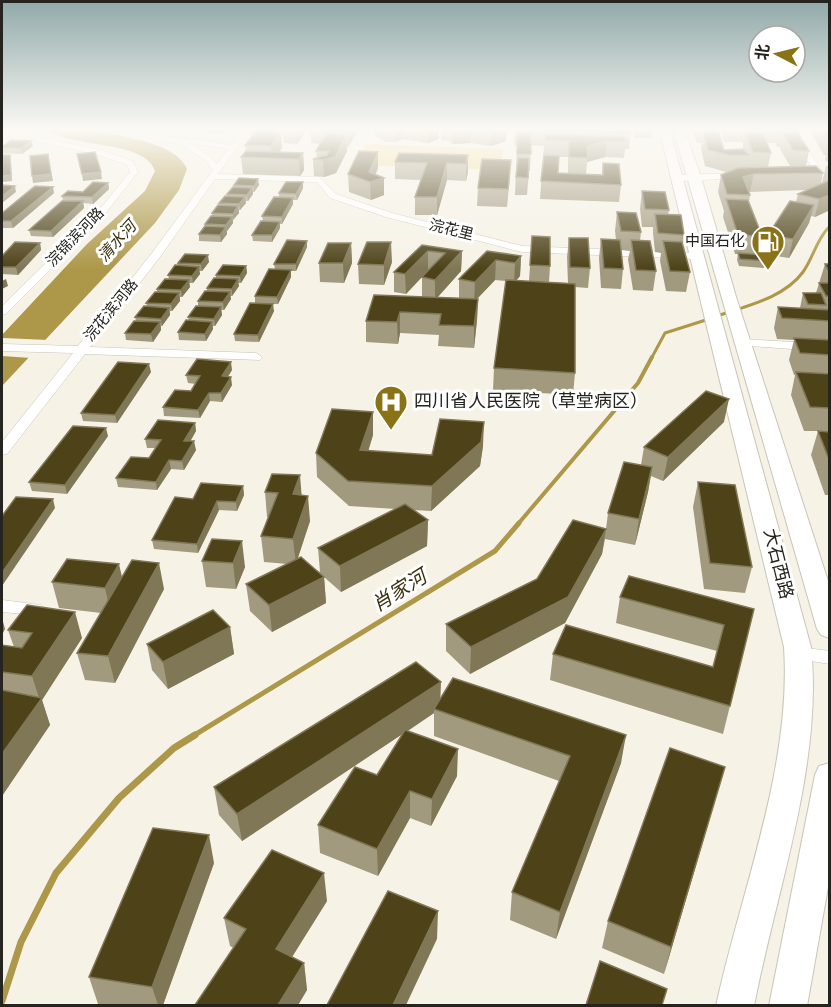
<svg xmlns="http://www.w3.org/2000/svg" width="831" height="1007" viewBox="0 0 831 1007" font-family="Overpass,'Noto Sans SC',sans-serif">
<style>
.green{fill:#f1db91}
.water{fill:#ad984a}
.pier{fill:#f6f2e6}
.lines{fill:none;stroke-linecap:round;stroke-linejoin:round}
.stream-far4{stroke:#ad984a;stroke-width:2}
.stream-far3{stroke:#ad984a;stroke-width:3}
.stream-far2{stroke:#ad984a;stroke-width:4}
.stream-far1{stroke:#ad984a;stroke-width:5}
.stream{stroke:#ad984a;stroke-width:7}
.street-casing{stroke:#c8c5b8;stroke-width:1}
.secondary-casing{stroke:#c8c5b8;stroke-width:1}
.primary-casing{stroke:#c8c5b8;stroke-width:2}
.street{fill:#fff;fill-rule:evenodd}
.secondary{fill:#fff;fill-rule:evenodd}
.primary{fill:#fff;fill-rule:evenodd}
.wall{fill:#a29a7f;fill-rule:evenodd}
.shaded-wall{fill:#807756}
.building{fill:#4d4218;stroke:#807756;stroke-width:1.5}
.labels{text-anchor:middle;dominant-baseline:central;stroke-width:6;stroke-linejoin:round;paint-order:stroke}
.far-street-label{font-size:15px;fill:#25241f;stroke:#fff}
.far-poi-label{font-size:15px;fill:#25241f;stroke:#fff;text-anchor:end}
.far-water-label{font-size:16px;font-style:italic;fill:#3b310e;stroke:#fff}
.poi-label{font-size:18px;fill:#25241f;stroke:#fff;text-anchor:start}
.street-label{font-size:18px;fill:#25241f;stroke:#fff}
.water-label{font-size:20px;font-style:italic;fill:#3b310e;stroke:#fff}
</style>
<rect width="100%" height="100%" fill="#f6f2e6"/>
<!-- green -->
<path class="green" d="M 366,144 L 503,149 L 501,170 L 356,165 Z"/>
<!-- water -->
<path class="water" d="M 44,128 C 55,128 70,126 81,128 C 109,135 176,140 187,169 L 179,190 L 155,223 L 2,386 L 2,335 L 87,244 L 145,191 L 155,171 C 145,139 69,149 44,128 Z"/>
<!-- pier -->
<path class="pier" d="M 3,338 L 48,340 L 31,358 L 2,356 Z"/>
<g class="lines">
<!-- stream-far4 -->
<path class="stream-far4" d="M 827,229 L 830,226"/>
<!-- stream-far3 -->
<g class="stream-far3">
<path d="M 717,316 C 746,306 784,298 803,272 C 813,258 816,241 828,228"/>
<path d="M 651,359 L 665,333 L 709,319"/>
</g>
<!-- stream-far2 -->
<path class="stream-far2" d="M 518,524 L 638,383 L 652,357"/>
<!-- stream-far1 -->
<path class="stream-far1" d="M 193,736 L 495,551 L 519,523"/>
<!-- stream -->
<path class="stream" d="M 2,1001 L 21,942 L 56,873 L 119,798 L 174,748 L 195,735"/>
<!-- street casing -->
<g class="street-casing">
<g id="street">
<path d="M 17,128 L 25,128 L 44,138 L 100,150 L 133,161 L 138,172 L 101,219 L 6,314 L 2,315 L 2,306 L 95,215 L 130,172 L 127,165 L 96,154 L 38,142 Z"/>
<path d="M 111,128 L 143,130 L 183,140 L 187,138 L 231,145 L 243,128 L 251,128 L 218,174 L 319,177 L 336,194 L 392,213 L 522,246 L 697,253 L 702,256 L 697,259 L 522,252 L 386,217 L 330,198 L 317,182 L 215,179 L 160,257 L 90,347 L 256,353 L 262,357 L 260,360 L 85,354 L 7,454 L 2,455 L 2,442 L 73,353 L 2,351 L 2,344 L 78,346 L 152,253 L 213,170 L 205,160 L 182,145 ZM 189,143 L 228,149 L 217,164 L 210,156 Z"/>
<path d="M 786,128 L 794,128 L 825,175 L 824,177 L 818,177 Z"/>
<path d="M 742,339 L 830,344 L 830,352 L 738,345 L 738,341 Z"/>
<path d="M 2,600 L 41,605 L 44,609 L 41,613 L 35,615 L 2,612 Z"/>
<path d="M 798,647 L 830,651 L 830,664 L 792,658 L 789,653 L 792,648 Z"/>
</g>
</g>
<!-- secondary casing -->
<g class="secondary-casing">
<path id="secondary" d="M 746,173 L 750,174 L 750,178 L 677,181 L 672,178 L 677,175 Z"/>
</g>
<!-- primary casing -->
<g class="primary-casing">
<g id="primary">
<path d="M 659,128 L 669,128 L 811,647 C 823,765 776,891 754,1006 L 716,1006 C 741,891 792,766 784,647 Z"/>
<path d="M 673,128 L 684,129 L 701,177 L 737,300 L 830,587 L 830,638 L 821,635 L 817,629 Z"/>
<path d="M 830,763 L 830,876 L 807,1006 L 769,1006 L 815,775 L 819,766 Z"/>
</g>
</g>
<!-- street -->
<use href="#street" class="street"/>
<!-- secondary -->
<use href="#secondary" class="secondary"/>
<!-- primary -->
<use href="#primary" class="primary"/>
</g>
<!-- wall -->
<g class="wall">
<path d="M 150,128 L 188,128 L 187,129 L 156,129 Z"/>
<path d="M 205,128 L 228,128 L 224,132 L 206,133 Z"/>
<path d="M 250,128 L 278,128 L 282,148 L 279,152 L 303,153 L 304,170 L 300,176 L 243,174 L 241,157 L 246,151 L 245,145 L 252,136 L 251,136 Z"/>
<path d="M 282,128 L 308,128 L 297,144 L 284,143 Z"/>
<path d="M 310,128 L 334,128 L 335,131 L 336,128 L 359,128 L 348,147 L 347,147 L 347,151 L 336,173 L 324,177 L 314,176 L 313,159 L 317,158 L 316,151 L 321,144 L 311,143 Z"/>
<path d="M 375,128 L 440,128 L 439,128 L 439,139 L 428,143 L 402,139 L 396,142 L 386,142 L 375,136 Z"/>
<path d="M 441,128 L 507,128 L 506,141 L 491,146 L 471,143 L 453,144 L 449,141 L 441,140 Z"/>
<path d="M 515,128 L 613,128 L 631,133 L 629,149 L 625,149 L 624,158 L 605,157 L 587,162 L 586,174 L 602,175 L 603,163 L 621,185 L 619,202 L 540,199 L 544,146 L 531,145 L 530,171 L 529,171 L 527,195 L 515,195 L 516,171 L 517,145 L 514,145 ZM 559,157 L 568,157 L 568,174 L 558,173 Z"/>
<path d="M 632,128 L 652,128 L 651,138 L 634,138 Z"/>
<path d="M 691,128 L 715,128 L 715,133 L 724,150 L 743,149 L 743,142 L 724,142 L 722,137 L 723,129 L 721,128 L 795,128 L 798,132 L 798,133 L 809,151 L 806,166 L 823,173 L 821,184 L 822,183 L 826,166 L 830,166 L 830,210 L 815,217 L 811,216 L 809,223 L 789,258 L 764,254 L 768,235 L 796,202 L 798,194 L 806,190 L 749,192 L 750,195 L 749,202 L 762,236 L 759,255 L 766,261 L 764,268 L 739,266 L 737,260 L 738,254 L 735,254 L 723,217 L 724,211 L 718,192 L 721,175 L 726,172 L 705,166 L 701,148 L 702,143 L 697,143 ZM 767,143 L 775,143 L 777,147 L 780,147 L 780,149 L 790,166 L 768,167 L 771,153 Z"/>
<path d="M 808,128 L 830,128 L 830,164 L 825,160 L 826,155 L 824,155 Z"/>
<path d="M 33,146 L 22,154 L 2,153 L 2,147 Z"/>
<path d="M 468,155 L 468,172 L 466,181 L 447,180 L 437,215 L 415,215 L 415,197 L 421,180 L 395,179 L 395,162 Z"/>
<path d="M 378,168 L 375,175 L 384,178 L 384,195 L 371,200 L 349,192 L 348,174 Z"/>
<path d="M 510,177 L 507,207 L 477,206 L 478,188 Z"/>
<path d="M 108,183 L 109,189 L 93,204 L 83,203 L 84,208 L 53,237 L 31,236 L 29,230 L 63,201 L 62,196 L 83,192 Z"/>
<path d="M 234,185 L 259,185 L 254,192 L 253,192 L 253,194 L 248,201 L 245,201 L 246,203 L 240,210 L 239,210 L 239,213 L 233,220 L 233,223 L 227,231 L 227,234 L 221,242 L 199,241 L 199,234 L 205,226 L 205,224 L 212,216 L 212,213 L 219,206 L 219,203 L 227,196 L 227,194 L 234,187 Z"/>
<path d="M 303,188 L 297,200 L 293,200 L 293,204 L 282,224 L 280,224 L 280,228 L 272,242 L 253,241 L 252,235 L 263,221 L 262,216 L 279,197 L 279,193 Z"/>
<path d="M 642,191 L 669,210 L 668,215 L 684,235 L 683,246 L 690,272 L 686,292 L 666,291 L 660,261 L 661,253 L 655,252 L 653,233 L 653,227 L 642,227 L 640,209 Z"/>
<path d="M 54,193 L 13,228 L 2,228 L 2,213 Z"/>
<path d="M 617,212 L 641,232 L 640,241 L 656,271 L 653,291 L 633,290 L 628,259 L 630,251 L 621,250 L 623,269 L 621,289 L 601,288 L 599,258 L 601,239 L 616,240 L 615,231 Z"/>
<path d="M 532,236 L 550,266 L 549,282 L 568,283 L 567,257 L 569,238 L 590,268 L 588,288 L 575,287 L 575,373 L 573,395 L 493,390 L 494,368 L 506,281 L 495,280 L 477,299 L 478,299 L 477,320 L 474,348 L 438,346 L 439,335 L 400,333 L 398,344 L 366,342 L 366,321 L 422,297 L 422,277 L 429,270 L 406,294 L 394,292 L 394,272 L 422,245 L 462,251 L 461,271 L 438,297 L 459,298 L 459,279 L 487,251 L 521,256 L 520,276 L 516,281 L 529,281 Z"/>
<path d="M 40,243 L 41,250 L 18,275 L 2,274 L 2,256 Z"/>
<path d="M 351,243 L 352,263 L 344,283 L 320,282 L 319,263 Z"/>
<path d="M 307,247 L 296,271 L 291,271 L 291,277 L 278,304 L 268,304 L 274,311 L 259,342 L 235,341 L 234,334 L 255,303 L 255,296 L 275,269 L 274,264 Z"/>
<path d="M 209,262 L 202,271 L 199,271 L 200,274 L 193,283 L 189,283 L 190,287 L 182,297 L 180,297 L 180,301 L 172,311 L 170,311 L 170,315 L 162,326 L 161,326 L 161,330 L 153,342 L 126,340 L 125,333 L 136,321 L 135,317 L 147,306 L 146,303 L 157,292 L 157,289 L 169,279 L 168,275 L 178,265 L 178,263 Z"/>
<path d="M 392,262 L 384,285 L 359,284 L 358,264 Z"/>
<path d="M 825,264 L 830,264 L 830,495 L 825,495 L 811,455 L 818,431 L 804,431 L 791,395 L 795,375 L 794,375 L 789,360 L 794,340 L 777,339 L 774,328 L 778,307 L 800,308 L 803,293 L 816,293 Z"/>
<path d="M 246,266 L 247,273 L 241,283 L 238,283 L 239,286 L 232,296 L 230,296 L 231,299 L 224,310 L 221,310 L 222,315 L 215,326 L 213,326 L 213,329 L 206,341 L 179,340 L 178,332 L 189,321 L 188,317 L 198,306 L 198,301 L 207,291 L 207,288 L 216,278 L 216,275 Z"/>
<path d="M 232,370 L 227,377 L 232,385 L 222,402 L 210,401 L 200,418 L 164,416 L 163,407 L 191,391 L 196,384 L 188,383 L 186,375 Z"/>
<path d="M 151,372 L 117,423 L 83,421 L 81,413 Z"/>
<path d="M 724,422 L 663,481 L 651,476 L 648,492 L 635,545 L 605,539 L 602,554 L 565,623 L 470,674 L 446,651 L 446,624 L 537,579 L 606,529 L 608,513 L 641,465 L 644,447 Z"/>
<path d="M 195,423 L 196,431 L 190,441 L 196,450 L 184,470 L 171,469 L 157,490 L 118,487 L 116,478 L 149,458 L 155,448 L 147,448 L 145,439 Z"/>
<path d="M 373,435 L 368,451 L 432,455 L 483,446 L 480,466 L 431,511 L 412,510 L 428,520 L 427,546 L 341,592 L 324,577 L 326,603 L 272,632 L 250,611 L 246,584 L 288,564 L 264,562 L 261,536 L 269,517 L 267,517 L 265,492 L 302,495 L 310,521 L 297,559 L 320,572 L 318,548 L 396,509 L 349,506 L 317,477 L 316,453 Z"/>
<path d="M 108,436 L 67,494 L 32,491 L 29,482 Z"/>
<path d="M 698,482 L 752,567 L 745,593 L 704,589 L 693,507 Z"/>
<path d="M 243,486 L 244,495 L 237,511 L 219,510 L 198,553 L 154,549 L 152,540 L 193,499 Z"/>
<path d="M 212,539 L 245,567 L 236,589 L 206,587 L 202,561 Z"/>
<path d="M 122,578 L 164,589 L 115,683 L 85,680 L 77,653 L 101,613 L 59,608 L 52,582 Z"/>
<path d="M 620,597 L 754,609 L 723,734 L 550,680 L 553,654 L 713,667 L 717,651 L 616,623 Z"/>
<path d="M 230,627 L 234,654 L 168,689 L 152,670 L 147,644 Z"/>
<path d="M 8,630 L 82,638 L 42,700 L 50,725 L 2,796 L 2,645 L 14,647 Z"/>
<path d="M 440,699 L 621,763 L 556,939 L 510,920 L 512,892 L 559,781 L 434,736 L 434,713 L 408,731 L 457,776 L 431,826 L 410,818 L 378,876 L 320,853 L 318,825 L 377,775 L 402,734 L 242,841 L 219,815 L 214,787 Z"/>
<path d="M 725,767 L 664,974 L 602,948 L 608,921 Z"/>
<path d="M 214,863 L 163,1005 L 109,1005 L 98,1004 L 89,977 Z"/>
<path d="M 327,901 L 292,957 L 304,963 L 307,990 L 298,1005 L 195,1005 L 234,948 L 230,946 L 224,918 Z"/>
</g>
<!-- shaded-wall -->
<g class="shaded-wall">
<path d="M 276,128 L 278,128 L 278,136 L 281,132 L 282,148 L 275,158 L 272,158 L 271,146 L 273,132 Z"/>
<path d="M 296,128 L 308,128 L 297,144 Z"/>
<path d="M 326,128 L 334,128 L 335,131 L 327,144 Z"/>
<path d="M 350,128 L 359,128 L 359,129 L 348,147 L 348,131 Z"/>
<path d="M 395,128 L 402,128 L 402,139 L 396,142 Z"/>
<path d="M 428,128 L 440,128 L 439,128 L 439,139 L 428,143 Z"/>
<path d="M 455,128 L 471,128 L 471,143 L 453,144 L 453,129 Z"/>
<path d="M 486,128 L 507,128 L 506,141 L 491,146 L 492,130 Z"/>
<path d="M 346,135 L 347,151 L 336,173 L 324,177 L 323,160 Z"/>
<path d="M 31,141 L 33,146 L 22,154 L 21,148 Z"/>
<path d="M 607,141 L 605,157 L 587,162 L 587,146 Z"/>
<path d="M 378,152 L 378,168 L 373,181 L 384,178 L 384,195 L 371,200 L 370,182 L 369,172 Z"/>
<path d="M 303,153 L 304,170 L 300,176 L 299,159 Z"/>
<path d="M 10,155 L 11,161 L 12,181 L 2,182 L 2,176 Z"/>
<path d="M 468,155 L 468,172 L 466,181 L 466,164 Z"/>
<path d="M 49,160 L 53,181 L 33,183 L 32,176 Z"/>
<path d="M 447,163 L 447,180 L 437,215 L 437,197 Z"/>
<path d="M 101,172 L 102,179 L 83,181 L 82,174 Z"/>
<path d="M 754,174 L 750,191 L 740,195 L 743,177 Z"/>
<path d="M 258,179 L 259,185 L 254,192 L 254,186 Z"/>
<path d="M 303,182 L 303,188 L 297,200 L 296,194 Z"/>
<path d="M 108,183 L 109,189 L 93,204 L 92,197 Z"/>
<path d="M 15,186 L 16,192 L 2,203 L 2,196 Z"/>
<path d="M 53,187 L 54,193 L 13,228 L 11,221 Z"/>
<path d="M 252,188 L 253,194 L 248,201 L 247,195 Z"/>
<path d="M 830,195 L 830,210 L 815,217 L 819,199 Z"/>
<path d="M 245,197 L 246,203 L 240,210 L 239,204 Z"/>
<path d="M 293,198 L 293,204 L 282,224 L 282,217 Z"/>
<path d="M 83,201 L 84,208 L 53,237 L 51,231 Z"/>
<path d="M 814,205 L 809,223 L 789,258 L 793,239 Z"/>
<path d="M 238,206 L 239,213 L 233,220 L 233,214 Z"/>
<path d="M 232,217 L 233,223 L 227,231 L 226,225 Z"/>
<path d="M 280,222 L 280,228 L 272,242 L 272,235 Z"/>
<path d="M 226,227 L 227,234 L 221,242 L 220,235 Z"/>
<path d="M 307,241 L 307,247 L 296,271 L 296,264 Z"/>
<path d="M 391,242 L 392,262 L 384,285 L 384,265 Z"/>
<path d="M 40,243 L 41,250 L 18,275 L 16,267 Z"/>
<path d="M 351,243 L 352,263 L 344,283 L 343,263 Z"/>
<path d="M 428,251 L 428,270 L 406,294 L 405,274 Z"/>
<path d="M 462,251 L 461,271 L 435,300 L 435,280 Z"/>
<path d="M 208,255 L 209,262 L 202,271 L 201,264 Z"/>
<path d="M 521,256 L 520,276 L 514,283 L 515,263 Z"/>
<path d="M 496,260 L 495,280 L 474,302 L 475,282 Z"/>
<path d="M 246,266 L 247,273 L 241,283 L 240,276 Z"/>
<path d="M 199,267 L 200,274 L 193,283 L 192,276 Z"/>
<path d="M 291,270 L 291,277 L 278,304 L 277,297 Z"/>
<path d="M 6,279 L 8,286 L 2,289 L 2,281 Z"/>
<path d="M 238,279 L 239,286 L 232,296 L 232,289 Z"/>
<path d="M 189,280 L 190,287 L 182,297 L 181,290 Z"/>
<path d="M 230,292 L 231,299 L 224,310 L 223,302 Z"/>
<path d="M 179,293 L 180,301 L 172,311 L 171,304 Z"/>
<path d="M 478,299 L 477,320 L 474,348 L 474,326 Z"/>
<path d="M 273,304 L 274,311 L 259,342 L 258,335 Z"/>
<path d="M 221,307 L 222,315 L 215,326 L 214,319 Z"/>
<path d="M 169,308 L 170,315 L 162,326 L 161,319 Z"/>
<path d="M 400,312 L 400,333 L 398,344 L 397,322 Z"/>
<path d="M 160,322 L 161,330 L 153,342 L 151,334 Z"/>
<path d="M 212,322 L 213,329 L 206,341 L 205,334 Z"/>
<path d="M 231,362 L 232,370 L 223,385 L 222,376 Z"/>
<path d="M 149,364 L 151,372 L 117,423 L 115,415 Z"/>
<path d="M 231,377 L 232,385 L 222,402 L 221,393 Z"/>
<path d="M 209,393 L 210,401 L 200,418 L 198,410 Z"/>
<path d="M 729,399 L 724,422 L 663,481 L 668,457 Z"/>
<path d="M 373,412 L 373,435 L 361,475 L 360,450 Z"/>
<path d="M 484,422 L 483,446 L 480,466 L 431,511 L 432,486 Z"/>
<path d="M 195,423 L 196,431 L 186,449 L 184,441 Z"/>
<path d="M 106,428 L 108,436 L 67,494 L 65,485 Z"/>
<path d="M 194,441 L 196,450 L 184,470 L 182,461 Z"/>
<path d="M 169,460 L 171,469 L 157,490 L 156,482 Z"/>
<path d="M 652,467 L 648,492 L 635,545 L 639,519 Z"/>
<path d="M 300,475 L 302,500 L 293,494 Z"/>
<path d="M 243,486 L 244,495 L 237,511 L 236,502 Z"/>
<path d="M 308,496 L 310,521 L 296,564 L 293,539 Z"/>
<path d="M 53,499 L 55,508 L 2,586 L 2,573 Z"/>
<path d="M 217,501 L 219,510 L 198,553 L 197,544 Z"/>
<path d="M 428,520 L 427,546 L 341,592 L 340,566 Z"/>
<path d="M 606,529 L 602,554 L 565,623 L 470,674 L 471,647 Z"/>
<path d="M 242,541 L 245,567 L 236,589 L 233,563 Z"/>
<path d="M 159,563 L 164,589 L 115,683 L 108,656 Z"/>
<path d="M 119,564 L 125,590 L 111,614 L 105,588 Z"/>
<path d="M 324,577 L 326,603 L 272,632 L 269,605 Z"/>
<path d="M 75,612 L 82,638 L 42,700 L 50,725 L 2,796 L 2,754 L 40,701 L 32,676 Z"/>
<path d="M 2,618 L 5,629 L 2,635 Z"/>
<path d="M 230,627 L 234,654 L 168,689 L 163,662 Z"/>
<path d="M 441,682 L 440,709 L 434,709 L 434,713 L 242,841 L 237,814 Z"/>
<path d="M 626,735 L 621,763 L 556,939 L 560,912 Z"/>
<path d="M 458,749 L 457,776 L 431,826 L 432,799 Z"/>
<path d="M 725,767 L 717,794 L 664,974 L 671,947 Z"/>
<path d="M 410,791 L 410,818 L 378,876 L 377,849 Z"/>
<path d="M 209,835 L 214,863 L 163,1005 L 158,1005 L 152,987 Z"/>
<path d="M 324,873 L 327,901 L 280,976 L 276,949 Z"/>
<path d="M 438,911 L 437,939 L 406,1005 L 393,1005 Z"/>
<path d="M 304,963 L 307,990 L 298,1005 L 278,1005 Z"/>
</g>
<!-- building -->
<g class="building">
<path d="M 259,128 L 276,128 L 273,132 L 281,132 L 271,146 L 245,145 Z"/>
<path d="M 336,128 L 350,128 L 348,131 L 334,131 Z"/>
<path d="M 478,128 L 499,128 L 492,130 Z"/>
<path d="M 515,128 L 560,128 L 560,131 L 515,129 Z"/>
<path d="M 570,128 L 630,129 L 631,133 L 570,131 Z"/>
<path d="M 778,128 L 795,128 L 798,132 L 780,131 Z"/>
<path d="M 821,128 L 830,128 L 830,139 L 828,139 Z"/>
<rect x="517" y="132" width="14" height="22"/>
<path d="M 703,132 L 719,133 L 724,150 L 743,149 L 749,155 L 729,155 L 708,150 Z"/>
<path d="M 745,133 L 763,133 L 771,153 L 753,152 Z"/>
<path d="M 783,133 L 798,133 L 809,151 L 793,150 Z"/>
<path d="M 326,134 L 346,135 L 335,157 L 323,160 L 313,159 L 327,155 L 329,151 L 316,151 Z"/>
<path d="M 545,134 L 625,137 L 626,142 L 607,141 L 587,146 L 588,158 L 569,157 L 569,141 L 545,140 Z"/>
<path d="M 11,140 L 31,141 L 21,148 L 2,148 L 2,147 Z"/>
<path d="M 246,151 L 303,153 L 299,159 L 241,157 Z"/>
<path d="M 359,151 L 378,152 L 369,172 L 384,178 L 370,182 L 348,174 Z"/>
<path d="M 95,152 L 101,172 L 82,174 L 77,154 Z"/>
<path d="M 399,153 L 468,155 L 466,164 L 447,163 L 437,197 L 415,197 L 427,163 L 395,162 Z"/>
<path d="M 48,154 L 51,174 L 32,176 L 30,156 Z"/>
<path d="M 2,155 L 10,155 L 11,175 L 2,176 Z"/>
<path d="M 544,155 L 559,156 L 558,173 L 603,175 L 603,163 L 619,164 L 621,185 L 541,181 Z"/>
<path d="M 518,158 L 529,158 L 528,178 L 516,177 Z"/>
<path d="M 482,159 L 511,160 L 508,189 L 478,188 Z"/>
<path d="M 816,166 L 823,173 L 754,174 L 743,177 L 750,195 L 727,194 L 721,175 L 738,168 Z"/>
<path d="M 239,178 L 258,179 L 254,186 L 234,185 Z"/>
<path d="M 830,180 L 830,195 L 819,199 L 798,194 Z"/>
<path d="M 93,182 L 108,183 L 92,197 L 62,196 L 68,191 L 83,192 Z"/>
<path d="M 286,182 L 303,182 L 296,194 L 279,193 Z"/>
<path d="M 2,185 L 15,186 L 2,196 Z"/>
<path d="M 35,186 L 53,187 L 11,221 L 2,221 L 2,213 Z"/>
<path d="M 233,187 L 252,188 L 247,195 L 227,194 Z"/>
<path d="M 642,191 L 665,192 L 669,210 L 645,209 Z"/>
<path d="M 225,196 L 245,197 L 239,204 L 219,203 Z"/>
<path d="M 274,197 L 293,198 L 282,217 L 262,216 Z"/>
<path d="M 726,199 L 748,200 L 762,236 L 738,235 Z"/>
<path d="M 62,201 L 83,201 L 51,231 L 29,230 Z"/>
<path d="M 790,201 L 814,205 L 793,239 L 768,235 Z"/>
<path d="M 218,205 L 238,206 L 233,214 L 212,213 Z"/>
<path d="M 617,212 L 636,213 L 641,232 L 621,231 Z"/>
<path d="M 655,214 L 681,215 L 684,235 L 658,233 Z"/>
<path d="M 211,216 L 232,217 L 226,225 L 205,224 Z"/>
<path d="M 261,221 L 280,222 L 272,235 L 252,235 Z"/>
<path d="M 205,226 L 226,227 L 220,235 L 199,234 Z"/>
<path d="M 532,236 L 550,237 L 550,266 L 530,265 Z"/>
<path d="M 569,238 L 588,238 L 590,268 L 570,267 Z"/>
<path d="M 601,239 L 620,240 L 623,269 L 604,268 Z"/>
<path d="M 287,240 L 307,241 L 296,264 L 274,264 Z"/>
<path d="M 631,240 L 650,241 L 656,271 L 636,270 Z"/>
<path d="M 663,241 L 682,242 L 690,272 L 670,271 Z"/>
<path d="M 15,242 L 40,243 L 16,267 L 2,267 L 2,256 Z"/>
<path d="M 367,242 L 391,242 L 384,265 L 358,264 Z"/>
<path d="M 328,243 L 351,243 L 343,263 L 319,263 Z"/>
<path d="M 422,245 L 462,251 L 435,280 L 422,277 L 445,253 L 428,251 L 405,274 L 394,272 Z"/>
<path d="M 487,251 L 521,256 L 515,263 L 496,260 L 475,282 L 459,279 Z"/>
<path d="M 738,253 L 764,255 L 766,261 L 740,259 Z"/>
<path d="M 185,254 L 208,255 L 201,264 L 178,263 Z"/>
<path d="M 825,264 L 830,264 L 830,273 Z"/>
<path d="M 175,265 L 199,267 L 192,276 L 168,275 Z"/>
<path d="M 223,265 L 246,266 L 240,276 L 216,275 Z"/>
<path d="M 269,269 L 291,270 L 277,297 L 255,296 Z"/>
<path d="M 214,278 L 238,279 L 232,289 L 207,288 Z"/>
<path d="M 165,279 L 189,280 L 181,290 L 157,289 Z"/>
<path d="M 506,280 L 575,284 L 575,373 L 494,368 Z"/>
<path d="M 819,283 L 830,283 L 830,296 L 826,296 Z"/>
<path d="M 205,291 L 230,292 L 223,302 L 198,301 Z"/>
<path d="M 155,292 L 179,293 L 171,304 L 146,303 Z"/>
<path d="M 803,293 L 821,293 L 826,305 L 808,304 Z"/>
<path d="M 374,295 L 478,299 L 474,326 L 439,325 L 441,314 L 400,312 L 397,322 L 366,321 Z"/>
<path d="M 250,303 L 273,304 L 258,335 L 234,334 Z"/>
<path d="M 144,306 L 169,308 L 161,319 L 135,317 Z"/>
<path d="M 196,306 L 221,307 L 214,319 L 188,317 Z"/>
<path d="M 778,307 L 830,310 L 830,321 L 782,318 Z"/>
<path d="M 186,320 L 212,322 L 205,334 L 178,332 Z"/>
<path d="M 134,321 L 160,322 L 151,334 L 125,333 Z"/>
<path d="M 794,338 L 830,340 L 830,355 L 800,353 Z"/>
<path d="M 197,359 L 231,362 L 222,376 L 231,377 L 221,393 L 209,393 L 198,410 L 163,407 L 175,390 L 191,391 L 200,376 L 186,375 Z"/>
<path d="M 118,362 L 149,364 L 115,415 L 81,413 Z"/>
<path d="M 796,372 L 830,374 L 830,408 L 810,407 Z"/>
<path d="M 706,391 L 729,399 L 668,457 L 644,447 Z"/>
<path d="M 332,409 L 373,412 L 360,450 L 432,455 L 440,419 L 484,422 L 481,442 L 432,486 L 348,481 L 316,453 Z"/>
<path d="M 158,420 L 195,423 L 184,441 L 194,441 L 182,461 L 169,460 L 156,482 L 116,478 L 131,457 L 149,458 L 161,440 L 145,439 Z"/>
<path d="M 73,426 L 106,428 L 65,485 L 29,482 Z"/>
<path d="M 818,431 L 830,432 L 830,462 Z"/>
<path d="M 624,462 L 652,467 L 639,519 L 608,513 Z"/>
<path d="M 272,474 L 300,475 L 293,494 L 308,496 L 293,539 L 261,536 L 278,493 L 265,492 Z"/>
<path d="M 698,482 L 735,485 L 752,567 L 710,563 Z"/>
<path d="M 201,483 L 243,486 L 236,502 L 217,501 L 197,544 L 152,540 L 175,497 L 193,499 Z"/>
<path d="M 16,497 L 53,499 L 2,573 L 2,516 Z"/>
<path d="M 405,504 L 428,520 L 340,566 L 318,548 Z"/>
<path d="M 573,520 L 606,529 L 568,597 L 471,647 L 446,624 L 537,579 Z"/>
<path d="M 212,539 L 242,541 L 233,563 L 202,561 Z"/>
<path d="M 301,557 L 324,577 L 269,605 L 246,584 Z"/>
<path d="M 67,559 L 119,564 L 105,588 L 52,582 Z"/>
<path d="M 132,560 L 159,563 L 108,656 L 77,653 Z"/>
<path d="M 629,576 L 754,609 L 730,706 L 553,654 L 566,625 L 713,667 L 724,625 L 620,597 Z"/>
<path d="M 27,605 L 75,612 L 32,676 L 2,672 L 2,645 L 22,648 L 32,633 L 8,630 Z"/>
<path d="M 213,610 L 230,627 L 163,662 L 147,644 Z"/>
<path d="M 416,662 L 441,682 L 237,814 L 214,787 Z"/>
<path d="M 453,678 L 626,735 L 560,912 L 512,892 L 570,756 L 434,709 Z"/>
<path d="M 2,690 L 42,698 L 2,754 Z"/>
<path d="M 405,730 L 458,749 L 432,799 L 410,791 L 377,849 L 318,825 L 355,767 L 377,775 Z"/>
<path d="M 670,748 L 725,767 L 671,947 L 608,921 Z"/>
<path d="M 153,828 L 209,835 L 152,987 L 89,977 Z"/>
<path d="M 272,850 L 324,873 L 276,949 L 304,963 L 278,1005 L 195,1005 L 246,929 L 224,918 Z"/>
<path d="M 388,891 L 438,911 L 393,1005 L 327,1005 Z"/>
<path d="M 600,961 L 667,989 L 662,1005 L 586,1005 Z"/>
</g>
<!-- sky -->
<linearGradient id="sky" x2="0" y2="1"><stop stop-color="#90a9a9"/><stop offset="0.48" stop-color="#fbf9f4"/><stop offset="1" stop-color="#fbf9f4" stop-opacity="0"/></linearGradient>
<rect width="831" height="269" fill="url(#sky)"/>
<!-- icons -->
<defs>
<g id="fuel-pin" transform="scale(1.725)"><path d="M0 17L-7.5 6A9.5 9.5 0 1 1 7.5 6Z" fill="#8a7316" stroke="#fff"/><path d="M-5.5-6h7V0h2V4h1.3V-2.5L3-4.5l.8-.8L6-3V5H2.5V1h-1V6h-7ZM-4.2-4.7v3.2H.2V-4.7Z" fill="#fff"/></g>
<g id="hospital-pin" transform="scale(1.725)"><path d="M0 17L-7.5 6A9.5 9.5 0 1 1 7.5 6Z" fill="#8a7316" stroke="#fff"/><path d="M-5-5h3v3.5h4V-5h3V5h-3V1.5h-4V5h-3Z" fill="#fff"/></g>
</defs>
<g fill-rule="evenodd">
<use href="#fuel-pin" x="768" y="242"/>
<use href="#hospital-pin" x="391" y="402"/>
</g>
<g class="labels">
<!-- far-street labels -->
<g class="far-street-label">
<text transform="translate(451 231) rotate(14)">浣花里</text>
<text transform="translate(76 238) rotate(-46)">浣锦滨河路</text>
<text transform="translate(112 311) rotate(-51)">浣花滨河路</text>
</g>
<!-- far-poi labels -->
<g class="far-poi-label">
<text x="745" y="242">中国石化</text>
</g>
<!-- far-water labels -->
<g class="far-water-label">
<text transform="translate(118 242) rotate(-48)">清水河</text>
</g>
<!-- poi labels -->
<g class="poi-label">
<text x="414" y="402">四川省人民医院（草堂病区）</text>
</g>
<!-- street labels -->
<g class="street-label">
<text transform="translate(777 564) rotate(76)">大石西路</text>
</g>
<!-- water labels -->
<g class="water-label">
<text transform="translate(400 592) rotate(-32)">肖家河</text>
</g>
</g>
<!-- border -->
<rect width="831" height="1007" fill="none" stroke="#25241f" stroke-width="6"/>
<!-- north arrow -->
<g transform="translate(777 54) rotate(277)"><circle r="28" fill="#ffffff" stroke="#a8a7a5" stroke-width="1.5"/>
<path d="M0-4.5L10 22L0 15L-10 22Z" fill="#8a7316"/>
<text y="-9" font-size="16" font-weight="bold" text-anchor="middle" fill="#25241f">北</text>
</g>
</svg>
